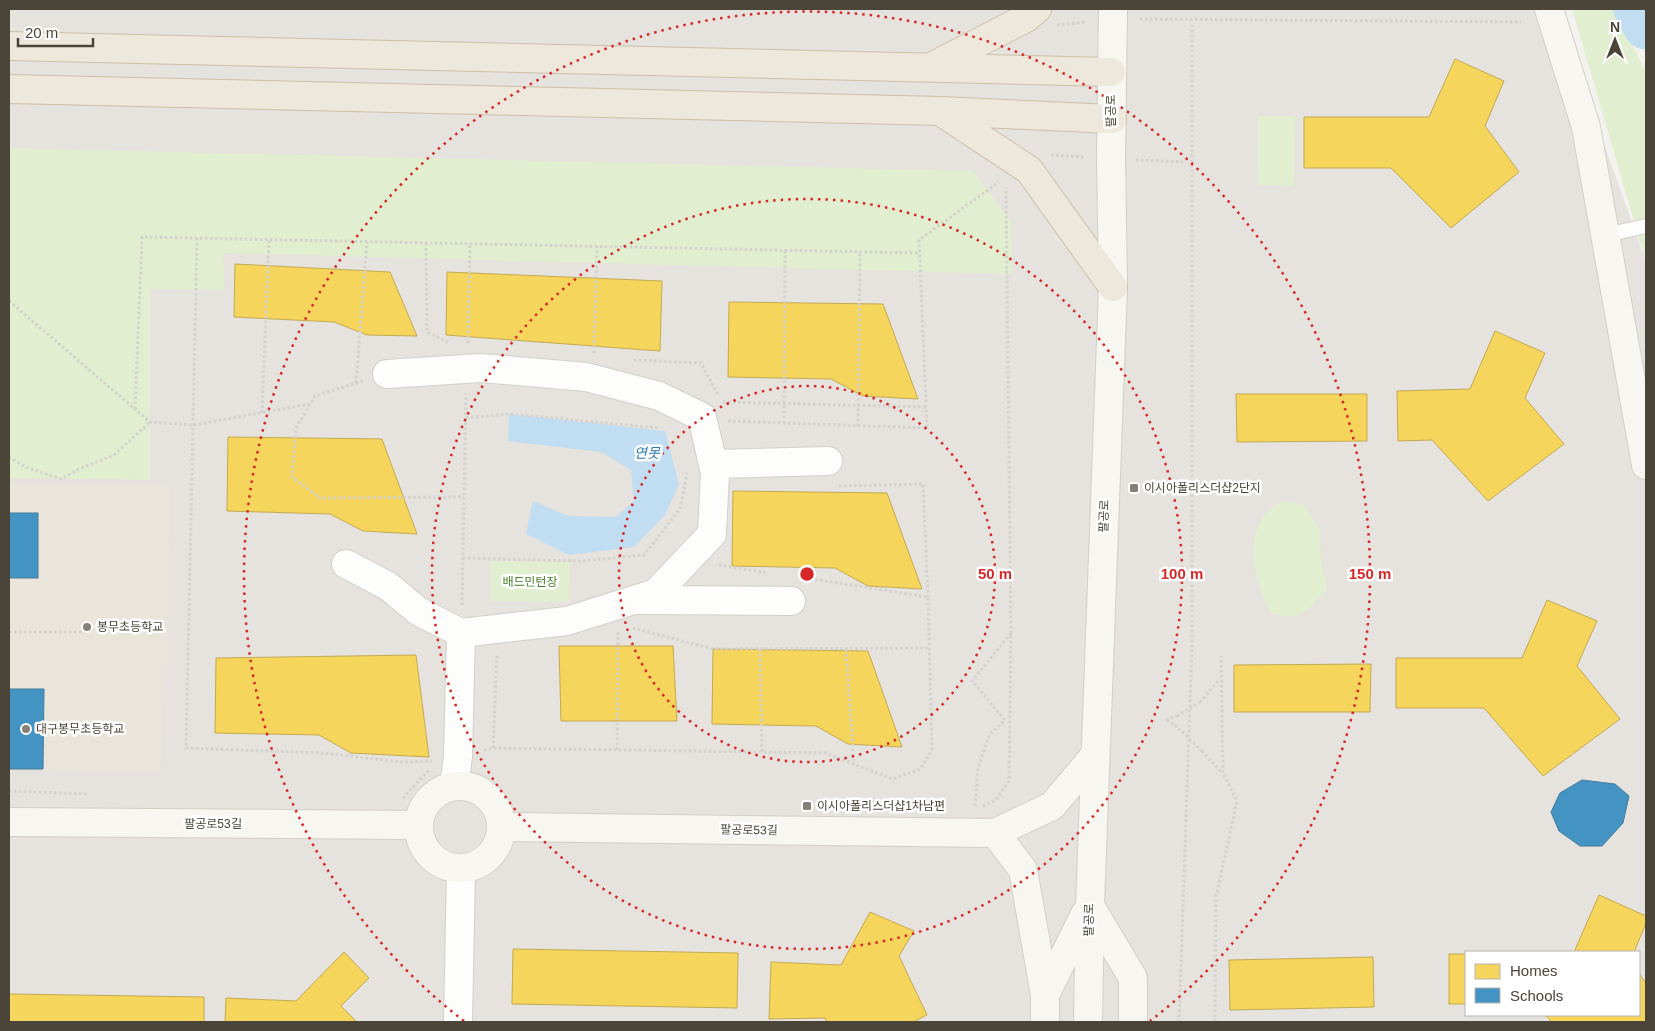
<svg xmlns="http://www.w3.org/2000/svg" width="1655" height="1031" viewBox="0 0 1655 1031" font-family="Helvetica,'Noto Sans KR',sans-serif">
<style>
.industrial{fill:#e6e2de;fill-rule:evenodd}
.education{fill:#eae5da}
.green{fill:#e1eecf}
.parking{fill:#e6e3df}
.water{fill:#c0ddf1}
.homes{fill:#f6d55c;stroke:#c3aa52}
.schools{fill:#4393c3;stroke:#457b9a}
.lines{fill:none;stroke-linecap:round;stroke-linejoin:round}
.river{stroke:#c0ddf1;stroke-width:45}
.lane-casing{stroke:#d2d0cb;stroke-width:16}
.street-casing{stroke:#d2d0cb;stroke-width:30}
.secondary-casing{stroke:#d3cfc5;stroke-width:30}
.highway-casing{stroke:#ccbfa9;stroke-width:30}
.path{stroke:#d3d2cc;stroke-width:3;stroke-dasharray:2.5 2.5;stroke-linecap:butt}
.lane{stroke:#fdfdfc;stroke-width:14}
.street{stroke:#fdfdfc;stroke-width:28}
.secondary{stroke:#f7f6f1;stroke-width:28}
.highway{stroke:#ede8db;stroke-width:28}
.path-bridge{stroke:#d3d2cc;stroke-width:3;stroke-dasharray:2.5 2.5;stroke-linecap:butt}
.ring{fill:none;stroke:#d62828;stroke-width:2.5;stroke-dasharray:2.5 5}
.poi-dot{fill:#868178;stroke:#fff;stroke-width:2}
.labels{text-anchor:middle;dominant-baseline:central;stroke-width:5;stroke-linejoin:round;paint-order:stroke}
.street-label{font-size:12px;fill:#4b4439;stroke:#fff}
.poi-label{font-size:12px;fill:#4b4439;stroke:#fff;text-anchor:start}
.park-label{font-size:12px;fill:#4a7f2a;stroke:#fff}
.water-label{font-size:14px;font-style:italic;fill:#2e7ab2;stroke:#fff}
.centre{fill:#d62828;stroke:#fff;stroke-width:2.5}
.ring-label{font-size:15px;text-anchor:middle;font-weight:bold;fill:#d62828;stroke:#fff;stroke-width:5;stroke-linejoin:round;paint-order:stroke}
</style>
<rect width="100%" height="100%" fill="#f4f2ee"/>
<!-- industrial -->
<path class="industrial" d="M 9,9 L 1556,9 L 1646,262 L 1646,1022 L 9,1022 ZM 1466,952 L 1639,952 L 1639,1015 L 1466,1015 Z"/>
<!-- education -->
<path class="education" d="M 9,483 L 171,487 L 161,771 L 9,768 Z"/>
<!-- green -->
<g class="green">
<path d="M 1572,9 L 1615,9 L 1646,73 L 1646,262 Z"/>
<path d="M 1258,116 L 1295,116 L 1294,186 L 1257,185 Z"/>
<path d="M 9,148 L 973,171 L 1011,222 L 1012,274 L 223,253 L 225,290 L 150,289 L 150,480 L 9,478 Z"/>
<path d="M 1281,501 L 1304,504 L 1320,530 L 1321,559 L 1327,590 C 1307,610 1301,623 1271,613 C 1256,585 1245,550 1261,520 C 1264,513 1275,507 1281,501 Z"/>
<path d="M 491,561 L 570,562 L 569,602 L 491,601 Z"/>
</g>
<!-- parking -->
<g class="parking">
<path d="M 367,346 L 454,346 L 455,403 L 368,399 Z"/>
<path d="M 486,352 L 666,364 L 669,416 L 488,405 L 481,368 Z"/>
<path d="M 730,422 L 877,427 L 878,484 L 731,486 Z"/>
<path d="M 722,472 L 725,547 L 683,592 L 664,600 L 720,539 Z"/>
<path d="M 695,579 L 843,585 L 844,642 L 697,643 Z"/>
<path d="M 244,584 L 377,591 L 378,648 L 244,637 L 240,607 Z"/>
</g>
<!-- water -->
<path class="water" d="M 509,414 L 665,431 L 679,484 L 665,515 L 634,547 L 569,555 L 526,534 L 533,501 L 568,516 L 616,517 L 634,501 L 631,470 L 601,452 L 508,441 Z"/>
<!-- homes -->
<g class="homes">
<path d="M 1455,59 L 1504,81 L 1485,126 L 1519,172 L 1451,228 L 1391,168 L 1304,168 L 1304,117 L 1429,117 Z"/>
<path d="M 235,264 L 390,272 L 417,336 L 367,335 L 334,322 L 234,317 Z"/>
<path d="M 447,272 L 662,281 L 660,351 L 446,335 Z"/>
<path d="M 729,302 L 883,304 L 918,399 L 863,396 L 831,379 L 728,377 Z"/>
<path d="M 1495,331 L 1545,353 L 1525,398 L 1564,444 L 1488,501 L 1432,440 L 1398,441 L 1397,391 L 1470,389 Z"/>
<path d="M 1236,394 L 1367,394 L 1367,441 L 1237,442 Z"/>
<path d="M 228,437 L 382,439 L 417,534 L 363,531 L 330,514 L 227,511 Z"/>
<path d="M 733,491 L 887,493 L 922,589 L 868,586 L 835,568 L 732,566 Z"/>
<path d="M 1547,600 L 1597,621 L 1577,666 L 1620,719 L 1543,776 L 1484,708 L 1396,708 L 1396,658 L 1522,658 Z"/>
<path d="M 559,646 L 673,646 L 677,721 L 561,721 Z"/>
<path d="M 713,649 L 868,651 L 902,747 L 848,744 L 816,726 L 712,724 Z"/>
<path d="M 416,655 L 429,757 L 351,753 L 319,735 L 215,733 L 216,658 Z"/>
<path d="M 1371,664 L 1370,712 L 1234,712 L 1234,665 Z"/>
<path d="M 1599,895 L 1646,916 L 1646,923 L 1634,952 L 1574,952 Z"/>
<path d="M 870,912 L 914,931 L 899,956 L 927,1015 L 913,1022 L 827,1022 L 825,1018 L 769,1019 L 771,962 L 841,965 Z"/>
<path d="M 513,949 L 738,953 L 737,1008 L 512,1004 Z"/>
<path d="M 344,952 L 369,978 L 341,1006 L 357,1022 L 225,1022 L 226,998 L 296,1001 Z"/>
<rect x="1449" y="954" width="17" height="50"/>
<path d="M 1373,957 L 1374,1007 L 1230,1010 L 1229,960 Z"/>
<path d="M 1639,974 L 1646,983 L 1646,1022 L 1552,1022 L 1545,1015 L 1639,1015 Z"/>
<path d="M 9,994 L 204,997 L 204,1022 L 9,1022 Z"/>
</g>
<!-- schools -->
<g class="schools">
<rect x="9" y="513" width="29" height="65"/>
<path d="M 9,689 L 44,689 L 43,769 L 9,769 Z"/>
<path d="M 1582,780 L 1615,784 L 1629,796 L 1623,823 L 1602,846 L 1580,846 L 1559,831 L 1551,812 L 1560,793 Z"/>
</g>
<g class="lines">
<!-- river -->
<path class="river" d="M 1636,9 L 1646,27"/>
<!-- lane casing -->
<g class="lane-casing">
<path id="lane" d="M 1606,235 L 1646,226"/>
</g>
<!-- street casing -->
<g class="street-casing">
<g id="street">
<path d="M 387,374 L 481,368 L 586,377 L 659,396 L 702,417 L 715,473 L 712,534 L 656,593 L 567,621 L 461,633"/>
<path d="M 713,464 L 828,461"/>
<path d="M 346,564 L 388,586 L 418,611 L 461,633 L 458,756 L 454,786"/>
<path d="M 638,600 L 791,601"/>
<path d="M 458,1022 L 461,869"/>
</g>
</g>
<!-- secondary casing -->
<g class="secondary-casing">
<g id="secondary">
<path d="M 1549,9 L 1586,127 L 1646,465"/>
<circle cx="460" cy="827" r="41"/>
<path d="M 9,822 L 418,825"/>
<path d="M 502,827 L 995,833 L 1052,806 L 1095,755"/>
<path d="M 995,833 L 1023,870 L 1045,995 L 1045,1022"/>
<path d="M 1090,906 L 1133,978 L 1133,1022"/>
<path d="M 1045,995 L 1085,914"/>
<path d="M 1088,1022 L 1090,905 L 1113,287 L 1111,158 L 1113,9"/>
</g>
</g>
<!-- highway casing -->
<g class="highway-casing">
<g id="highway">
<path d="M 9,46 L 1111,72"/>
<path d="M 931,67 L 1026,18 L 1037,9"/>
<path d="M 9,89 L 940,111 L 1112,119"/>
<path d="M 940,111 L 1029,170 L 1113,287"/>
</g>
</g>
<!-- path -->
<g class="path">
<path d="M 1140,19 L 1521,22"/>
<path d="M 1057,25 L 1086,22"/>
<path d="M 1051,155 L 1085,157"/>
<path d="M 1136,160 L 1183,162"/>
<path d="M 197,238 L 186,748 L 322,753 L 402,762 L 432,761"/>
<path d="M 426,243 L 427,332 L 450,343"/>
<path d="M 9,301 L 150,422 L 193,425 L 310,404"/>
<path d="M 468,343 L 470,244"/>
<path d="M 594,353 L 597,246"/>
<path d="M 634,360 L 701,363 L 718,395"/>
<path d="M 363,381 L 315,396 L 296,428 L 292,477 L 320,498 L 464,497"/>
<path d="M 356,383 L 367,242"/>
<path d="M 723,402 L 926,407"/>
<path d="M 135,409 L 142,237 L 919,253"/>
<path d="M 262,413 L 269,240"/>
<path d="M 466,418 L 509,414 L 660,428"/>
<path d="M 728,421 L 927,428 L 919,240 L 999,182"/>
<path d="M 784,423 L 785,250"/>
<path d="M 858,426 L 860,252"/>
<path d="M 9,457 L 25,467 L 61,479 L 79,469 L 114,455 L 150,422"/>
<path d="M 839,486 L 923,484 L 928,597"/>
<path d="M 463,558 L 582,561 L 644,555 L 680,509 L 687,473"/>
<path d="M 719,565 L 768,573"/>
<path d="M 462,605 L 466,394"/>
<path d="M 633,628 L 713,649 L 929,648"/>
<path d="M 9,632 L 88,632"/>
<path d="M 760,649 L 762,753"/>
<path d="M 846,649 L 854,764"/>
<path d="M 1200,702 L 1219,680"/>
<path d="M 1166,720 L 1177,716"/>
<path d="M 1167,720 L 1175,725"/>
<path d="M 493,748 L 497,654"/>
<path d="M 484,750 L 493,748 L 825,753 L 893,779 L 920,769 L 932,750 L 928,597 L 806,578"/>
<path d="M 617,750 L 618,632"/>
<path d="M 1202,751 L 1222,773"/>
<path d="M 9,791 L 89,794"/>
<path d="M 403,798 L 429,770"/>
<path d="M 975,806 L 978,768 L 989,735 L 1005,720 L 972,681 L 1011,633"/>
<path d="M 983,806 L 996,800 L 1009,781 L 1011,633 L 1006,187"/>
<path d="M 1179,1022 L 1192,644 L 1192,25"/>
<path d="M 1215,1022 L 1216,897 L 1237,801 L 1223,773 L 1221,656"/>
</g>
<!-- lane -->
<use href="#lane" class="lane"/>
<!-- street -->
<use href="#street" class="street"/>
<!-- secondary -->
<use href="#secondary" class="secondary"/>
<!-- highway -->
<use href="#highway" class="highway"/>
<!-- path-bridge -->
<g class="path-bridge">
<path d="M 1177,716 L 1200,702"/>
<path d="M 1175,725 L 1202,751"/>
</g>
</g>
<!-- distance rings -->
<g class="ring">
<circle cx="807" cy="574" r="188"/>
<circle cx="807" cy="574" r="375"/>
<path d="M464 1021A563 563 0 1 1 1150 1021"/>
</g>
<!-- markers -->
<g class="poi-dot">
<rect x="1129" y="483" width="10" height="10" rx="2.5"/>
<circle cx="87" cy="627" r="5"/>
<circle cx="26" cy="729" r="5"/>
<rect x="802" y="801" width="10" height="10" rx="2.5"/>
</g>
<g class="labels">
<!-- street labels -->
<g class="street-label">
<text transform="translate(1111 111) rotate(-90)">팔공로</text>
<text transform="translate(1104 516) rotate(-88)">팔공로</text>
<text x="213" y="824">팔공로53길</text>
<text transform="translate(749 830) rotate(1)">팔공로53길</text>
<text transform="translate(1089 920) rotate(-89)">팔공로</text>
</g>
<!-- poi labels -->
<g class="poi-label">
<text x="1144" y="488">이시아폴리스더샵2단지</text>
<text x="97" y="627">봉무초등학교</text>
<text x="36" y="729">대구봉무초등학교</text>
<text x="817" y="806">이시아폴리스더샵1차남편</text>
</g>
<!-- park labels -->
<g class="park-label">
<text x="530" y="582">배드민턴장</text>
</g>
<!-- water labels -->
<g class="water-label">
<text x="647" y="453">연못</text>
</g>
</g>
<circle cx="807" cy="574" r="8" class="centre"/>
<g class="ring-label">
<text x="995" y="579">50 m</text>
<text x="1182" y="579">100 m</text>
<text x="1370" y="579">150 m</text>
</g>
<!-- border -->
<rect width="1655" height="1031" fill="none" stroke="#4b4439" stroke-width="20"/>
<!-- legend -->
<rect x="1465" y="951" width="175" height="65" fill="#ffffff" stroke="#b7b4b0"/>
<rect x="1475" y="964" width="25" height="15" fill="#f6d55c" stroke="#b7b4b0"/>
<text x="1510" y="976" font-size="15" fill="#4b4439">Homes</text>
<rect x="1475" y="988" width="25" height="15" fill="#4393c3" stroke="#b7b4b0"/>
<text x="1510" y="1001" font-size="15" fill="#4b4439">Schools</text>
<!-- north arrow -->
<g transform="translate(1615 40)" stroke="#ffffff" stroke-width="4" paint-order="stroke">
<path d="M0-4L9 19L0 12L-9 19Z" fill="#4b4439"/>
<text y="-8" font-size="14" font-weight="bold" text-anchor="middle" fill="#4b4439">N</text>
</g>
<!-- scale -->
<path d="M18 38v8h75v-8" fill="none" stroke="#4b4439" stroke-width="2.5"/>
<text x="25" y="38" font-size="15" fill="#4b4439" stroke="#ffffff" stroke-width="4" paint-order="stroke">20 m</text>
</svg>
